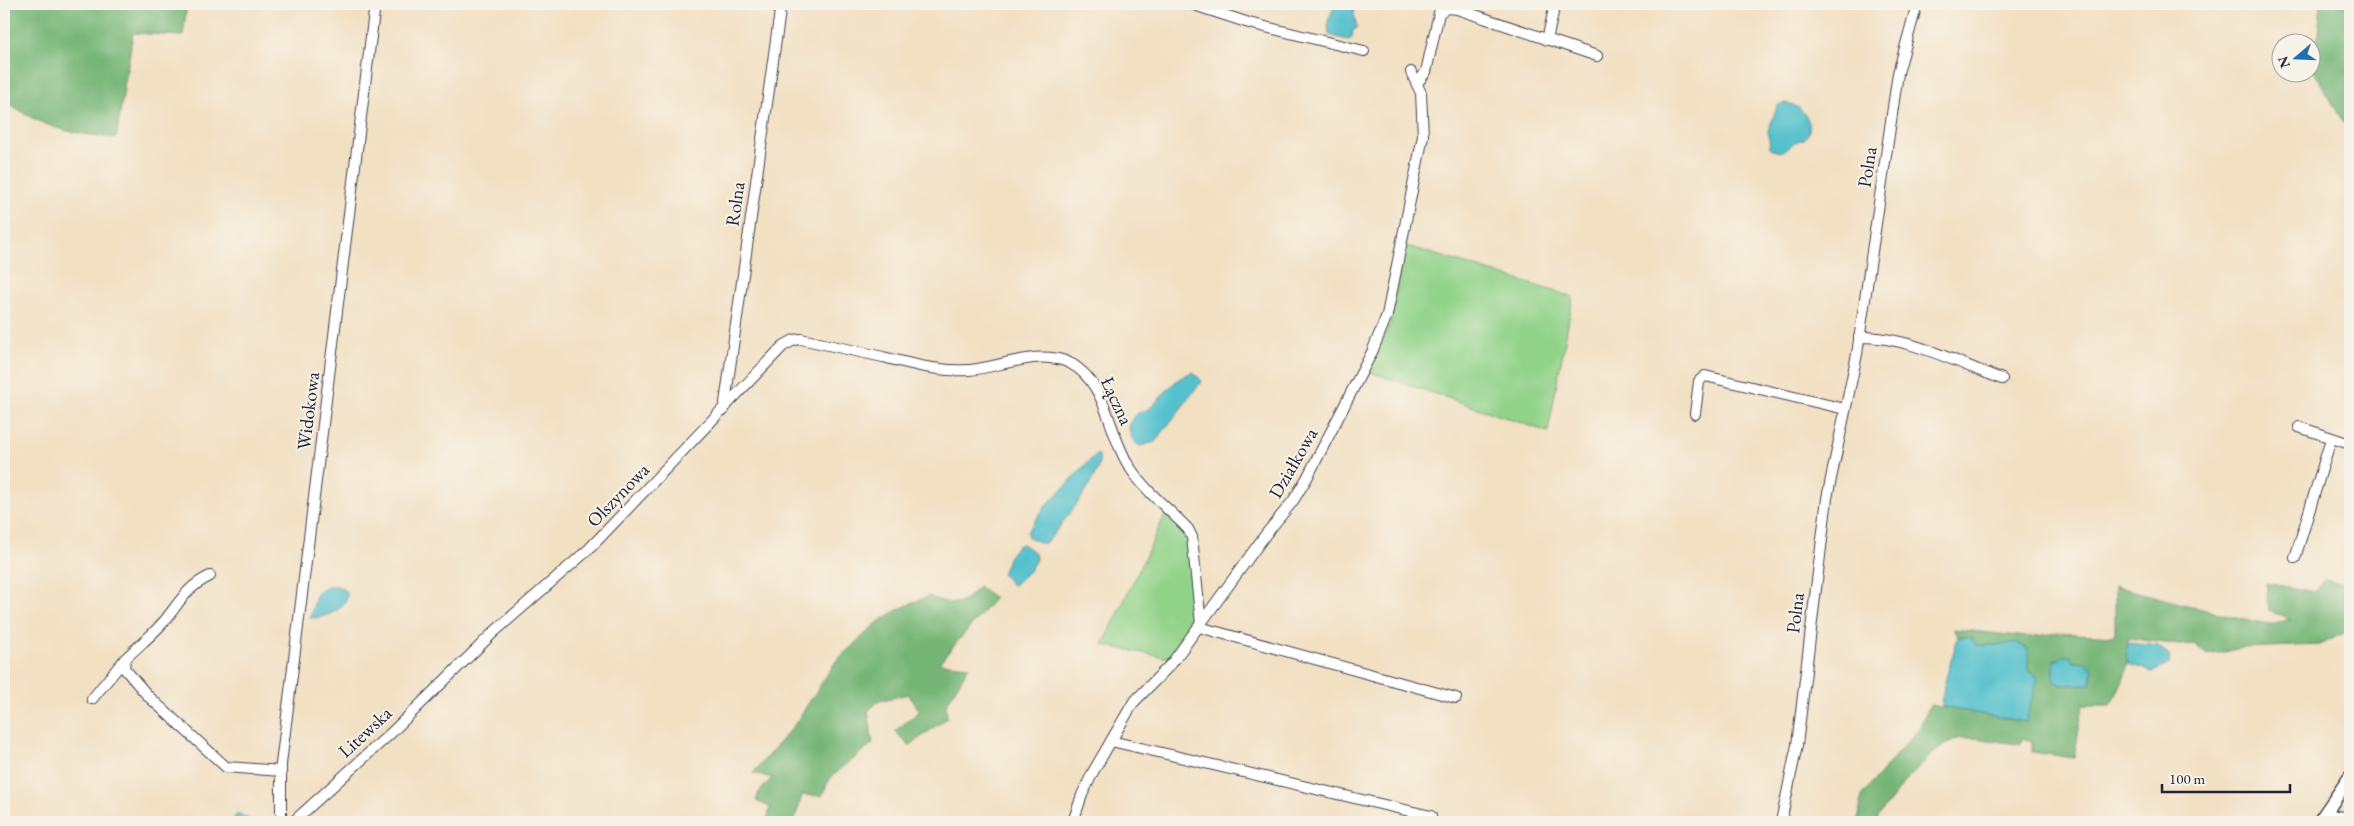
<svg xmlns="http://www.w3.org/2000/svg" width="2354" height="826" viewBox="0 0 2354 826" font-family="'EB Garamond',serif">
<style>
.green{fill:#92d38a;stroke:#5a7a62}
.forest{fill:#75b576;stroke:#4c6c58;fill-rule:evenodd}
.water{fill:#54c1cd;stroke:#3b7284}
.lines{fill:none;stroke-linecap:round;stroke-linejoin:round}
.minor-casing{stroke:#413e4f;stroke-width:12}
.tertiary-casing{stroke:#413e4f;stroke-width:15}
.minor{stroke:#fff;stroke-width:10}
.tertiary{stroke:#fff;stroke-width:12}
.labels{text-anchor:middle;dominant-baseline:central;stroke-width:4;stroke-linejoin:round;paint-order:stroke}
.street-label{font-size:19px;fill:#22223b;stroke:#f7f3e8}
</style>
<rect width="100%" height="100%" fill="#f7f3e8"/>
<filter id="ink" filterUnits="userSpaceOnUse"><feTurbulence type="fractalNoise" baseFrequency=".02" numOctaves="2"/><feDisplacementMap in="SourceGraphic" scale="10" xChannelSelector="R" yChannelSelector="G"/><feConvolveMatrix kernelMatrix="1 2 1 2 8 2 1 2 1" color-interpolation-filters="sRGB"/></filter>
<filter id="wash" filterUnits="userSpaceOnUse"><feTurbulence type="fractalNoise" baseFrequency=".0096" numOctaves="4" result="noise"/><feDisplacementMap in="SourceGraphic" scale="20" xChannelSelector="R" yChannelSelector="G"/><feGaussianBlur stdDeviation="1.12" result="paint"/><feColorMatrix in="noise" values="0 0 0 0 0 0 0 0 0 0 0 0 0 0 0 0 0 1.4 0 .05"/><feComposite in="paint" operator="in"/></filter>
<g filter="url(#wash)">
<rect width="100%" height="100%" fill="#f2e0c3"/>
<!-- green -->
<g class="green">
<path d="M 1404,245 L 1573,297 L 1548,432 L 1368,371 L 1391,321 Z"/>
<path d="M 1166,513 L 1189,538 L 1198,623 L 1168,658 L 1103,645 Z"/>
</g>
<!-- forest -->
<g class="forest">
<path d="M 4,4 L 187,4 L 183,36 L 133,33 L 116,138 C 70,133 41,129 4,99 Z"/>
<path d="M 2321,4 L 2350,4 L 2350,134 L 2314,71 Z"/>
<path d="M 2325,580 L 2350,585 L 2350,630 L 2320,645 L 2243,648 L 2208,655 L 2194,644 L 2179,645 L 2128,638 C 2129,668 2126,680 2110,705 L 2083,705 L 2074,758 L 2032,752 L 2032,741 L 2022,738 L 2020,744 C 2003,743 1977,737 1962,738 C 1935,740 1895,795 1878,816 L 1877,822 L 1858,822 L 1862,795 L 1919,728 L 1930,705 L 2026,722 L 2028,671 L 2016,642 L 2003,645 L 1976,645 L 1972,638 L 1958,637 L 1953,629 L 2028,637 L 2057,633 L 2115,636 L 2115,586 L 2240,619 L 2270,624 L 2291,619 L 2269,611 L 2266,583 L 2315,592 ZM 2054,659 L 2085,663 L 2093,669 L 2091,684 L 2061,685 L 2054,680 Z"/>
<path d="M 979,586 L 995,598 L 939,663 L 969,666 L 946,705 L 947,718 L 909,746 L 895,731 L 920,711 L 908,694 L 879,701 L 868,711 L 873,743 L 829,779 L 822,796 L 802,795 L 794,822 L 767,822 L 770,807 L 756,801 L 759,792 L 772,778 L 753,773 L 795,724 L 836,661 L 878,622 L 899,609 L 928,596 C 953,606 962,607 979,586 Z"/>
</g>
<!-- water -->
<g class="water">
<path d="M 1335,4 L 1352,4 L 1357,28 L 1353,30 L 1352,38 L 1348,40 L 1329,35 L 1328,21 Z"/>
<path d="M 1787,103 C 1801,105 1816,123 1806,137 C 1803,141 1796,140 1792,144 C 1784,151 1780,155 1770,147 L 1768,130 L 1778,105 Z"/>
<path d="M 1193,372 L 1202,381 L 1155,442 L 1140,446 C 1129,440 1124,423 1137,414 C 1141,411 1147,411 1151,407 C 1166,394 1173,378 1193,372 Z"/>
<path d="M 1095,455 L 1099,455 C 1105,473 1061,524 1049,540 L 1043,544 L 1028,537 L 1027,532 L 1045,507 Z"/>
<path d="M 1022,544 L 1035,553 L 1036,559 L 1029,571 L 1013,586 L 1002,574 L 1009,556 L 1017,546 Z"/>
<path d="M 327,586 L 338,586 L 347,592 C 348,609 326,618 310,618 L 316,595 Z"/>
<path d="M 1958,637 L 1972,638 L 1976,645 L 2003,645 L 2016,642 L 2028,649 L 2028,671 L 2038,677 L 2026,722 L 1942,707 L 1944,685 Z"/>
<path d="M 2128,643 L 2157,646 L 2171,657 L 2169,664 L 2153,672 L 2128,664 L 2126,654 Z"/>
<path d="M 2063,656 L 2071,656 L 2074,662 L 2085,663 L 2093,669 L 2091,684 L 2061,685 L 2054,680 L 2054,659 L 2059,660 Z"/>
<path d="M 238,813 L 253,822 L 231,822 Z"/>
</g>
</g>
<g filter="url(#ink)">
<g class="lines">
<!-- minor casing -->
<g class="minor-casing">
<g id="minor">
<path d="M 1191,4 L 1249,23 L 1364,51"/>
<path d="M 1547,40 L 1555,4"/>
<path d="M 1418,82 L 1426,72 L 1439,13 L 1447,8 L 1457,9 L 1597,56"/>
<path d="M 1859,337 C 1908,336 1957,363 2002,379"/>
<path d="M 724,410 L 781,4"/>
<path d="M 1695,414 L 1699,381 L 1705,376 L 1845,409"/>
<path d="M 2299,427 L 2350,444"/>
<path d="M 2295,558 L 2331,439"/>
<path d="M 210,576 C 187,587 181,600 166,619 C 155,633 138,646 125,659 L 124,668 L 148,696 L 226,767 L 281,771"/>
<path d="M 1199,627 L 1456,698"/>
<path d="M 92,699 L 125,659"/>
<path d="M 1111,741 L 1431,816"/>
<path d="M 2324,814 L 2350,818"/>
<path d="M 281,822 L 281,764 L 375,4"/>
<path d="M 293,822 L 391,733 L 494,632 L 589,549 L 783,346 L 794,340 L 801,339 C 828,345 856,351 883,357 C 911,364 939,372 969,370 C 1003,367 1049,344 1079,369 C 1109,393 1110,439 1131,469 C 1146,492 1169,509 1188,529 L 1192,537 L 1201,624"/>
<path d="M 1073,822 L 1082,795 L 1093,772 L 1133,703 L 1172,663 L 1266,534 L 1293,501 L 1307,478 L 1372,352 L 1387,315 L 1423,136 L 1421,93 L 1411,72"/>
<path d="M 1781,822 L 1797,745 L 1827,498 L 1857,354 L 1898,73 L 1917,4"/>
</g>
</g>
<!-- tertiary casing -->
<g class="tertiary-casing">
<path id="tertiary" d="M 2319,822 L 2350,777"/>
</g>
<!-- minor -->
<use href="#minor" class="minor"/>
<!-- tertiary -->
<use href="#tertiary" class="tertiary"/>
</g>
</g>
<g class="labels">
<!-- street labels -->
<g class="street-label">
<text transform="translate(1867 167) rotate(-81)">Polna</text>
<text transform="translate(735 204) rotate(-82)">Rolna</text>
<text transform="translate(1117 401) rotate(65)">Łączna</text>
<text transform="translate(308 411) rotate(-83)">Widokowa</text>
<text transform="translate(1293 463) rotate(-60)">Działkowa</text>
<text transform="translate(618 495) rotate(-46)">Olszynowa</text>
<text transform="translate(1795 613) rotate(-83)">Polna</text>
<text transform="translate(365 732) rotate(-43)">Litewska</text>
</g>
</g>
<!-- margin -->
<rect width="2354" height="826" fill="none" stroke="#f7f3e8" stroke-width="20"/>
<!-- north arrow -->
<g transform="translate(2296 58) rotate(251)"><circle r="24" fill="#f7f3e8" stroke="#a29fa3"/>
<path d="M0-4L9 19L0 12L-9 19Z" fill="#1f6fb2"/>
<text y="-8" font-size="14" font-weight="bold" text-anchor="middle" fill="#22223b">N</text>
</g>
<!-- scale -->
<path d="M2162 784v8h128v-8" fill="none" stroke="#22223b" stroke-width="2.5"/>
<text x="2169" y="784" font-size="15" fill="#22223b" stroke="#f7f3e8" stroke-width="4" paint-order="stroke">100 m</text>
</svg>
